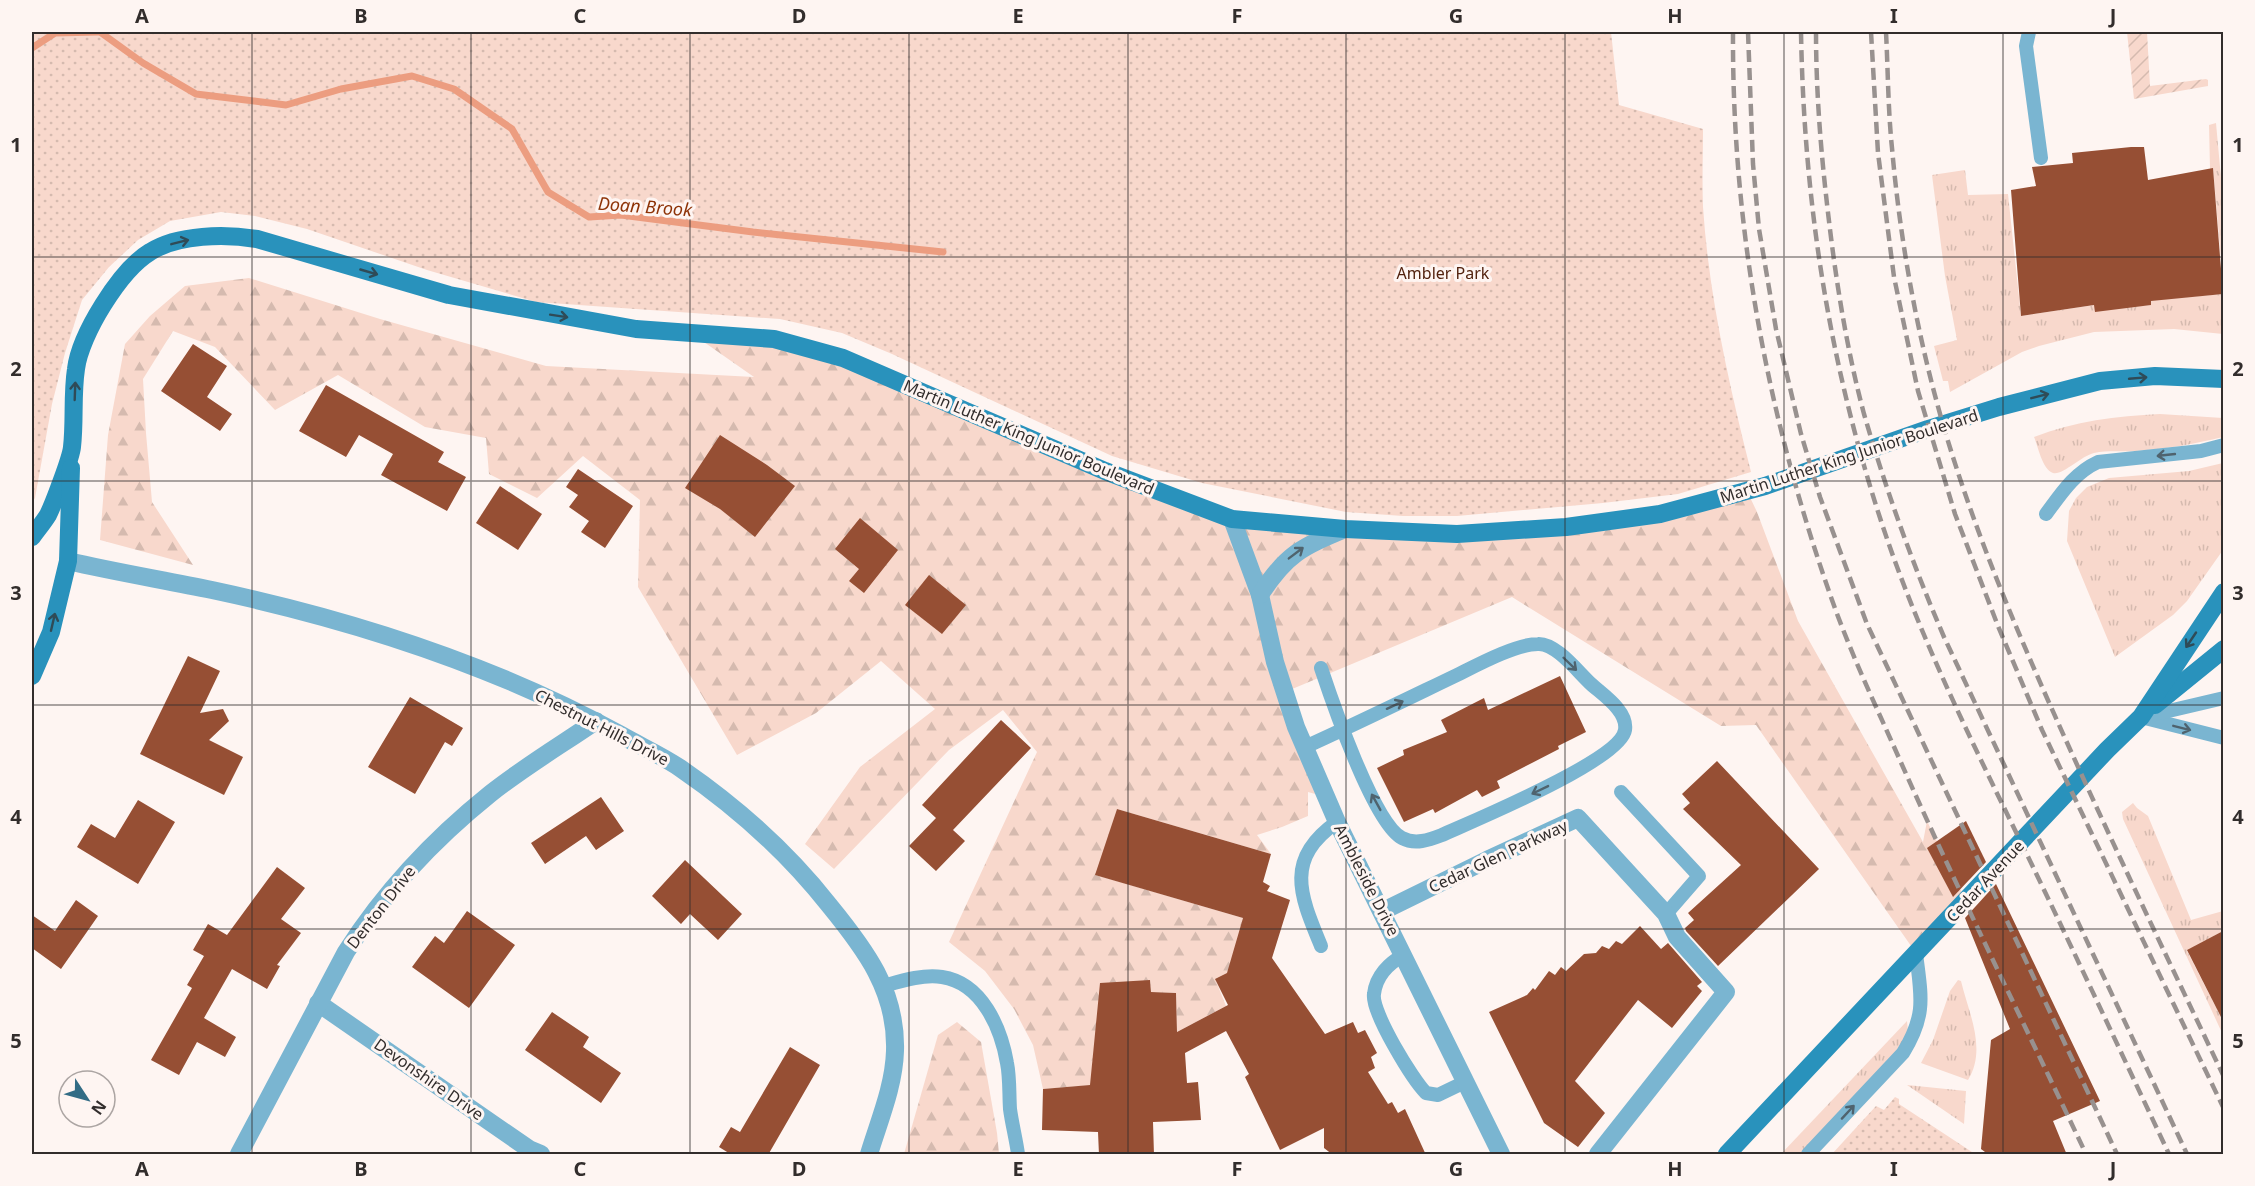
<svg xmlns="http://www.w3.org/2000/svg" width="2255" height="1186" viewBox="0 0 2255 1186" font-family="'Noto Sans',sans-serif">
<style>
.grass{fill:url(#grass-tufts)}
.forest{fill:url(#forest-firs)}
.park{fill:url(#park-dots)}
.garden{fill:url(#garden-furrows)}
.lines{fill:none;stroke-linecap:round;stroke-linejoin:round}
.stream{stroke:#ec9d80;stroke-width:7}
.building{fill:#964f34}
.lane{stroke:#7ab5d1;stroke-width:14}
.street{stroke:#7ab5d1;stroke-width:18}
.secondary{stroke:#2992bc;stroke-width:18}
.rail{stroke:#98918f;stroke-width:4.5;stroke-dasharray:12 6;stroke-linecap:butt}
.oneway{stroke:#2f4b57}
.oneway2{stroke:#4f636e}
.grid{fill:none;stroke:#322d2c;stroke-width:1.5;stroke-opacity:0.55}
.labels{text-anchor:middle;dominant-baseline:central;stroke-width:6;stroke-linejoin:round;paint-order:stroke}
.park-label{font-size:16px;fill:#53220e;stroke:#fef5f2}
.street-label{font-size:16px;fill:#322d2c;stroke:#fef5f2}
.water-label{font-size:18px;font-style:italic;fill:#8e3307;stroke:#fef5f2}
.neatline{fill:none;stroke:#322d2c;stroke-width:2}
.grid-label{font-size:20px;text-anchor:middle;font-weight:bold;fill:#322d2c}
</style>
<defs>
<pattern id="grass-tufts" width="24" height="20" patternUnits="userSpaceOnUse" patternTransform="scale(1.5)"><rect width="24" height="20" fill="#f8d8cc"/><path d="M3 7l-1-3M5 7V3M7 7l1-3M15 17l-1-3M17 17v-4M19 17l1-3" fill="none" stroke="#d5baaf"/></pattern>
<pattern id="forest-firs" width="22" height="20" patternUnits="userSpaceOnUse" patternTransform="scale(1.5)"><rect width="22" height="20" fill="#f8d8cc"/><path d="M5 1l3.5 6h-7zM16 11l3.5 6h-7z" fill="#d5baaf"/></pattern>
<pattern id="park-dots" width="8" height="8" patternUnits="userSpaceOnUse" patternTransform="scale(1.5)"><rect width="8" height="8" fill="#f8d8cc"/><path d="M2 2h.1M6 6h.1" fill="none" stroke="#d5baaf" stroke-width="1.8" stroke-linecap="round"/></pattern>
<pattern id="garden-furrows" width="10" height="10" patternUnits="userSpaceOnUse" patternTransform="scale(1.5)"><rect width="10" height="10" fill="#f8d8cc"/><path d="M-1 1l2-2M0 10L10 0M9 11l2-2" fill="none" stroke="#d5baaf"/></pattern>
</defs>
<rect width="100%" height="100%" fill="#fef5f2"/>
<!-- grass -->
<g class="grass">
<path d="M 2216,123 L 2223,200 L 2223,283 L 2213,169 L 2210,169 L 2209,125 Z"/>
<path d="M 1965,170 L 1968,195 L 2008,194 L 2021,316 L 2094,305 L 2130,307 L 2150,305 L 2151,300 L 2223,294 L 2223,334 L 2174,329 L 2094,332 L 2039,346 L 2022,352 L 1950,392 L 1948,381 L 1943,381 L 1934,346 L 1957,340 L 1945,276 L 1932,175 Z"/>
<path d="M 2160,414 L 2223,418 L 2223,437 C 2195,444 2165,449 2136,451 C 2122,452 2108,450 2094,453 C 2081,456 2062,476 2053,473 C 2042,469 2038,446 2034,437 C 2075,421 2116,416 2160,414 Z"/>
<path d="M 2223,463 L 2223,550 L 2187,601 L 2173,615 L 2115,657 L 2067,541 L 2069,511 L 2076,498 L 2087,487 L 2109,478 L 2189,471 Z"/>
<path d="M 2133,803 L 2137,808 L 2148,816 L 2191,920 L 2223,911 L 2223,931 L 2187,951 L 2223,1021 L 2223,1035 L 2123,819 L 2122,812 Z"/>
<path d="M 1958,980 L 1961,981 C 1969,1014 1987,1049 1968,1080 L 1921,1063 L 1933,1040 L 1950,991 Z"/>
<path d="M 1907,1021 L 1908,1032 L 1902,1045 L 1803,1154 L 1781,1154 Z"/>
<path d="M 1907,1085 L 1966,1091 L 1964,1124 Z"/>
</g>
<!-- forest -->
<g class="forest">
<path d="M 249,278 L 380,319 L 546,366 L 754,377 L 691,333 L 774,339 L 1232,519 L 1345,529 L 1566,527 L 1747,491 L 1757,512 L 1798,621 L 1923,842 L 1927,821 L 1966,901 L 1916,953 L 1756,725 L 1721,726 L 1512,597 L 1285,692 L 1326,797 L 1308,792 L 1308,816 L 1282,827 L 1257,835 L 1271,854 L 1117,809 L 1096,875 L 1243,918 L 1232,970 L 1216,981 L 1226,1006 L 1177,1032 L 1176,993 L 1151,992 L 1150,980 L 1098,1014 L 1092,1067 L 1106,1084 L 1043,1089 L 1033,1045 L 1014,1009 L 985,971 L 949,942 L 1037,752 L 1003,710 L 949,750 L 834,869 L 805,844 L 860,767 L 935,709 L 881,661 L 816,713 L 737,755 L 638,587 L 640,500 L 583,456 L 537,498 L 489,474 L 486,438 L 425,427 L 338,375 L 275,410 L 215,347 L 173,331 L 143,379 L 146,433 L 152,502 L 193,565 L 100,540 L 108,435 L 125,344 L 150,316 L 185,286 Z"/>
<path d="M 957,1022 L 981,1042 L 997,1133 L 999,1154 L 904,1154 L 938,1035 Z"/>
</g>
<!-- park -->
<g class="park">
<path d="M 32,32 L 1611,32 L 1619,105 L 1703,129 C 1703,154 1702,181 1703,207 C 1709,297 1729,384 1751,472 L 1678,494 L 1603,503 L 1457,516 L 1403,516 L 1346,512 L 1202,483 L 1112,456 L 892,354 L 842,333 L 780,319 L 536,302 L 427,270 L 307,229 L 255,216 L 221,212 L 170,221 L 138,240 L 109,267 L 82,300 L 65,353 L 52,404 L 35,498 L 32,503 Z"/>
<path d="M 1895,1097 L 1899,1099 L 1899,1104 L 1975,1154 L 1832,1154 L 1876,1106 L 1884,1110 Z"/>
</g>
<!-- garden -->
<path class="garden" d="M 2127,32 L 2147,32 L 2150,86 L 2206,79 L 2208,80 L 2208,86 L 2134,99 Z"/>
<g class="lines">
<!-- stream -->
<g class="stream">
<path d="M 100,32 L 143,63 L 196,94 L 286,105 L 341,89 L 412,76 L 454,89 L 512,129 L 548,192 L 589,217 L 621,215 L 753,232 L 943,252"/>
<path d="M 32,48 L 55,33 L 98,32"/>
</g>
</g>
<!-- building -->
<g class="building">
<path d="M 2131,147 L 2144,147 L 2148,180 L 2213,168 L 2223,294 L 2151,301 L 2151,305 L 2095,312 L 2094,305 L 2021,316 L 2011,190 L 2036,186 L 2032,167 L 2073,163 L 2072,153 Z"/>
<path d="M 193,344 L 227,366 L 207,397 L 232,414 L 220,431 L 161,391 Z"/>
<path d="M 326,385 L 444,452 L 438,462 L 466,477 L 447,511 L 381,475 L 393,454 L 359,435 L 346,457 L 299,431 Z"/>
<path d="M 720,435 L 767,465 L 795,486 L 755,537 L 720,509 L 685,488 Z"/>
<path d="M 578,469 L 633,506 L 605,548 L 581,532 L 589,521 L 569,507 L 578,495 L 566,487 Z"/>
<path d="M 500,486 L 542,514 L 518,550 L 476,523 Z"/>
<path d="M 860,518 L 898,550 L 864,593 L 849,581 L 859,569 L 835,549 Z"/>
<path d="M 929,575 L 966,605 L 942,634 L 905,605 Z"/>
<path d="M 188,656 L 220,671 L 200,713 L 223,709 L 229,721 L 209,740 L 243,757 L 224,795 L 140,754 Z"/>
<path d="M 1560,676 L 1586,732 L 1558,746 L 1559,749 L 1497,781 L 1500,788 L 1482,797 L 1477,790 L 1435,813 L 1433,809 L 1404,822 L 1377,768 L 1404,755 L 1403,750 L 1447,732 L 1441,720 L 1484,698 L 1488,710 Z"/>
<path d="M 410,697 L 463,728 L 452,746 L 445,742 L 415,794 L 368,767 Z"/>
<path d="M 1001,720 L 1031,748 L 953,830 L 965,841 L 936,871 L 909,846 L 936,818 L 922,805 Z"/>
<path d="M 1717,761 L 1819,869 L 1718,966 L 1686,931 L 1685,928 L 1694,920 L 1688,913 L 1741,865 L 1683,809 L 1690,803 L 1682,794 Z"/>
<path d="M 601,797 L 624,831 L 596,850 L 586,836 L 545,864 L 531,843 Z"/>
<path d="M 138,800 L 175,822 L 138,884 L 77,847 L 91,824 L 115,838 Z"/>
<path d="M 1117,809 L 1271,854 L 1263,882 L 1270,886 L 1267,891 L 1290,900 L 1272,958 L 1325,1034 L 1353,1022 L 1358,1033 L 1365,1030 L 1377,1053 L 1371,1057 L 1375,1068 L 1368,1072 L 1388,1104 L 1392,1102 L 1398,1113 L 1405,1109 L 1426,1155 L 1333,1155 L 1324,1148 L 1324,1128 L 1280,1150 L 1245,1077 L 1249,1074 L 1226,1031 L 1185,1053 L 1187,1083 L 1198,1082 L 1201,1120 L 1153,1122 L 1154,1155 L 1099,1155 L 1098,1132 L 1042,1130 L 1043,1089 L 1090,1085 L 1100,983 L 1150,980 L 1151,992 L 1176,993 L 1177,1032 L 1228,1005 L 1215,979 L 1227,973 L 1243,918 L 1095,875 Z"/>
<path d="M 1966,821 L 1986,862 L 1953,897 L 1927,848 Z"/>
<path d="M 685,860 L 742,914 L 718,940 L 690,914 L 681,924 L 652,896 Z"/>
<path d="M 277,867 L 305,888 L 281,919 L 301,933 L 277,965 L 280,966 L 267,989 L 232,969 L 204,1018 L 236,1037 L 225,1057 L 197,1042 L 179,1075 L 151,1060 L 192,988 L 187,985 L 204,956 L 193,950 L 208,924 L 227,935 Z"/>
<path d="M 1996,884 L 2100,1101 L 2053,1121 L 2067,1155 L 1989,1155 L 1981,1149 L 1991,1040 L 2010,1029 L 1965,918 Z"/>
<path d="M 76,900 L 98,916 L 61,969 L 32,948 L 32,915 L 55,931 Z"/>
<path d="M 467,911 L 515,945 L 469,1008 L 412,967 L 435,936 L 444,943 Z"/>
<path d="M 1640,926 L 1661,949 L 1668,943 L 1702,982 L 1697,986 L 1702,991 L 1672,1028 L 1638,1000 L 1575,1081 L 1605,1113 L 1578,1147 L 1544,1123 L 1489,1012 L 1527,995 L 1533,988 L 1535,990 L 1549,971 L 1555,975 L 1561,967 L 1566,971 L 1584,954 L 1596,953 L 1602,946 L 1609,949 L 1616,941 L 1622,944 Z"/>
<path d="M 2223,931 L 2223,1021 L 2187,950 Z"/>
<path d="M 552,1012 L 589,1037 L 583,1047 L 621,1073 L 601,1103 L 525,1050 Z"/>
<path d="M 790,1047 L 820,1065 L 768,1155 L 732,1155 L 719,1147 L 731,1127 L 740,1132 Z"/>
</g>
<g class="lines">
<!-- lane -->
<g class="lane">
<path d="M 2029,32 L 2026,46 L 2041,158"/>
<path d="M 2046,514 C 2061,494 2074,473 2098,462 L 2201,451 L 2224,445"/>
<path d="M 2141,717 L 2224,738"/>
<path d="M 2143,717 L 2224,698"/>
<path d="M 1305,747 C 1356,724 1407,699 1457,675 C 1477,665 1516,644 1538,644 C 1556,643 1578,672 1591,684 C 1603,695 1628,711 1625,730 C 1621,760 1473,821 1442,835 C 1429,840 1415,845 1402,838 C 1374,824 1332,701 1321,668"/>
<path d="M 1621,792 L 1699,876 L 1666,914"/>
<path d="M 1321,946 C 1300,895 1284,859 1337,822"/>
<path d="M 1404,955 C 1389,963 1376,976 1374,994 C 1371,1012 1413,1080 1426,1093 L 1438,1095 L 1465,1082"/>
<path d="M 883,986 C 901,981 923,974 942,977 C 982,983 1001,1028 1007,1063 C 1010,1078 1009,1094 1010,1109 C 1012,1124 1016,1139 1018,1154"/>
<path d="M 1808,1154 L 1903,1053 C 1927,1014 1921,996 1916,953"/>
</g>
<!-- street -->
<g class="street">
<path d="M 1232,519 L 1260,595 L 1275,662 L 1296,727 L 1337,822 L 1501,1154"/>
<path d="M 68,561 C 115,572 164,580 212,590 C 353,620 494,665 621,735 C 640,746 661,755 680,768 C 734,805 788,853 829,905 C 865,949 897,991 895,1051 C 894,1086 879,1121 869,1154"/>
<path d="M 1260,595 C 1286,554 1302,547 1345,529"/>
<path d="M 1383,911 L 1487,860 L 1578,818 L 1666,914 L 1677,937 L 1726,992 L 1598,1154"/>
<path d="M 318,1003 L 529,1149 L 541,1154"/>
<path d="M 239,1154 L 346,952 C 385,891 434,839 490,794 C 524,767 561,745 596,721"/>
</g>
<!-- secondary -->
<g class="secondary">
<path d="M 32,537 C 37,530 43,523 48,515 C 53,505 71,458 72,447 C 75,421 72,395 76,369 C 80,335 120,270 150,252 C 178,234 226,234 257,239 L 449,295 L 636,329 L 774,339 L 843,358 L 1105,471 L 1232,519 L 1345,529 L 1457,534 L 1566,527 L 1660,514 L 1765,486 L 1928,429 L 1999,407 L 2100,381 L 2155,376 L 2224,379"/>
<path d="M 32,676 L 51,632 L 68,561 L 71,468"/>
<path d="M 2155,705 L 2224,649"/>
<path d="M 1727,1154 L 2107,750 L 2141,717 L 2224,592"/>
</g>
<!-- rail -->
<g class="rail">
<path d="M 1733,32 C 1732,227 1767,416 1832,600 C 1850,651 1873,700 1895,749 C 1955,885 2022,1019 2086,1154"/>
<path d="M 1748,32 L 1753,164 L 1759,229 L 1776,329 L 1801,434 L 1820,497 L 1867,624 L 2117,1154"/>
<path d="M 1801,32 C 1804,203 1829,364 1883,527 C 1922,644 1979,756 2033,867 C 2079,962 2124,1059 2169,1154"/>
<path d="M 1816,32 C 1816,86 1820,141 1826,195 C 1834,268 1845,343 1864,414 C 1886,490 1913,565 1944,637 L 2187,1154"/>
<path d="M 1871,32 L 1878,153 L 1894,277 L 1918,391 L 1955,514 L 1998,626 L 2042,730 L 2224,1109"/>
<path d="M 1886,32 C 1888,70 1888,110 1892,148 C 1901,251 1921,356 1952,454 C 1986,562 2032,666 2079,769 C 2126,872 2175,974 2224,1077"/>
</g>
</g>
<!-- one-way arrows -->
<defs><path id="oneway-shaft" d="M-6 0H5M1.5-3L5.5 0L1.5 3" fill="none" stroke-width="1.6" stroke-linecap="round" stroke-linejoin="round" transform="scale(1.5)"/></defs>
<g class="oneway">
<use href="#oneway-shaft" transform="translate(180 242) rotate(-14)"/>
<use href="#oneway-shaft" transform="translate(369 272) rotate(16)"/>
<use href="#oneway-shaft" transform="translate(559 316) rotate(9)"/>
<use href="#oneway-shaft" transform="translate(2138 378) rotate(-5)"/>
<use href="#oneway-shaft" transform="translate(75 391) rotate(-88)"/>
<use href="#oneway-shaft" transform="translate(2040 396) rotate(-14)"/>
<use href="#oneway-shaft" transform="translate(53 622) rotate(-77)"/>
<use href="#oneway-shaft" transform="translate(2191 640) rotate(124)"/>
</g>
<g class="oneway2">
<use href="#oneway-shaft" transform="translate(2166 455) rotate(174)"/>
<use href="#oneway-shaft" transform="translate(1296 553) rotate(-37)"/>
<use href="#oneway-shaft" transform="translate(1570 664) rotate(44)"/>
<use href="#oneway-shaft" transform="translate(1395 705) rotate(-25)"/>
<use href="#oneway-shaft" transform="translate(2182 728) rotate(14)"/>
<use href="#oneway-shaft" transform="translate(1540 790) rotate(154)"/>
<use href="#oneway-shaft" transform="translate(1376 802) rotate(-119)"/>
<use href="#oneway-shaft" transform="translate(1848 1112) rotate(-47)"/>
</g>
<!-- grid -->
<path class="grid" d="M 252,32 L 252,1154M 471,32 L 471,1154M 690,32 L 690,1154M 909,32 L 909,1154M 1128,32 L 1128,1154M 1346,32 L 1346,1154M 1565,32 L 1565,1154M 1784,32 L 1784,1154M 2003,32 L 2003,1154M 32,257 L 2224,257M 32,481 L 2224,481M 32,705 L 2224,705M 32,929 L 2224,929"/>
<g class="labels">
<!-- park labels -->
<g class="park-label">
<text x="1443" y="273">Ambler Park</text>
</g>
<!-- street labels -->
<g class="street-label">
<text transform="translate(1029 437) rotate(23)">Martin Luther King Junior Boulevard</text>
<text transform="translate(1849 456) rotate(-18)">Martin Luther King Junior Boulevard</text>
<text transform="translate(602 727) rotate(27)">Chestnut Hills Drive</text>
<text transform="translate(1498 856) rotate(-25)">Cedar Glen Parkway</text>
<text transform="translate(1367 880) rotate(63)">Ambleside Drive</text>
<text transform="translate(1985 881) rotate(-47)">Cedar Avenue</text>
<text transform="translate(381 907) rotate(-52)">Denton Drive</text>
<text transform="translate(429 1079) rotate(35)">Devonshire Drive</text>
</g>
<!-- water labels -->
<g class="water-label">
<text transform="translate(645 206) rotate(4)">Doan Brook</text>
</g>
</g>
<!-- border -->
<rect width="2255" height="1186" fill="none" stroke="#fef5f2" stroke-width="66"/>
<!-- north arrow -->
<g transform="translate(87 1099) rotate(126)"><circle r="28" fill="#fef5f2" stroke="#aca5a3" stroke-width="1.5"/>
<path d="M0-4.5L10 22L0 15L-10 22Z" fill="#326c85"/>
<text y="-9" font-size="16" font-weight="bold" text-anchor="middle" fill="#322d2c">N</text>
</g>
<rect x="33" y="33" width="2189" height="1120" class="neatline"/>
<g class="grid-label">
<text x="142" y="23">A</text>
<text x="361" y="23">B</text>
<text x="580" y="23">C</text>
<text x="799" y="23">D</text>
<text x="1018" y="23">E</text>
<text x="1237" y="23">F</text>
<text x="1456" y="23">G</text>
<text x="1675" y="23">H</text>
<text x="1894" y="23">I</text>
<text x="2113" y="23">J</text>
<text x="16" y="152">1</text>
<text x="2238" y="152">1</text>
<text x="16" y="376">2</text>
<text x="2238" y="376">2</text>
<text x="16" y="600">3</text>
<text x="2238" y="600">3</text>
<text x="16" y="824">4</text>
<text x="2238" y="824">4</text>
<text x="16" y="1048">5</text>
<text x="2238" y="1048">5</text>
<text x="142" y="1176">A</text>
<text x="361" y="1176">B</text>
<text x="580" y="1176">C</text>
<text x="799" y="1176">D</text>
<text x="1018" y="1176">E</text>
<text x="1237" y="1176">F</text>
<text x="1456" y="1176">G</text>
<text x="1675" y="1176">H</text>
<text x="1894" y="1176">I</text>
<text x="2113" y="1176">J</text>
</g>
</svg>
